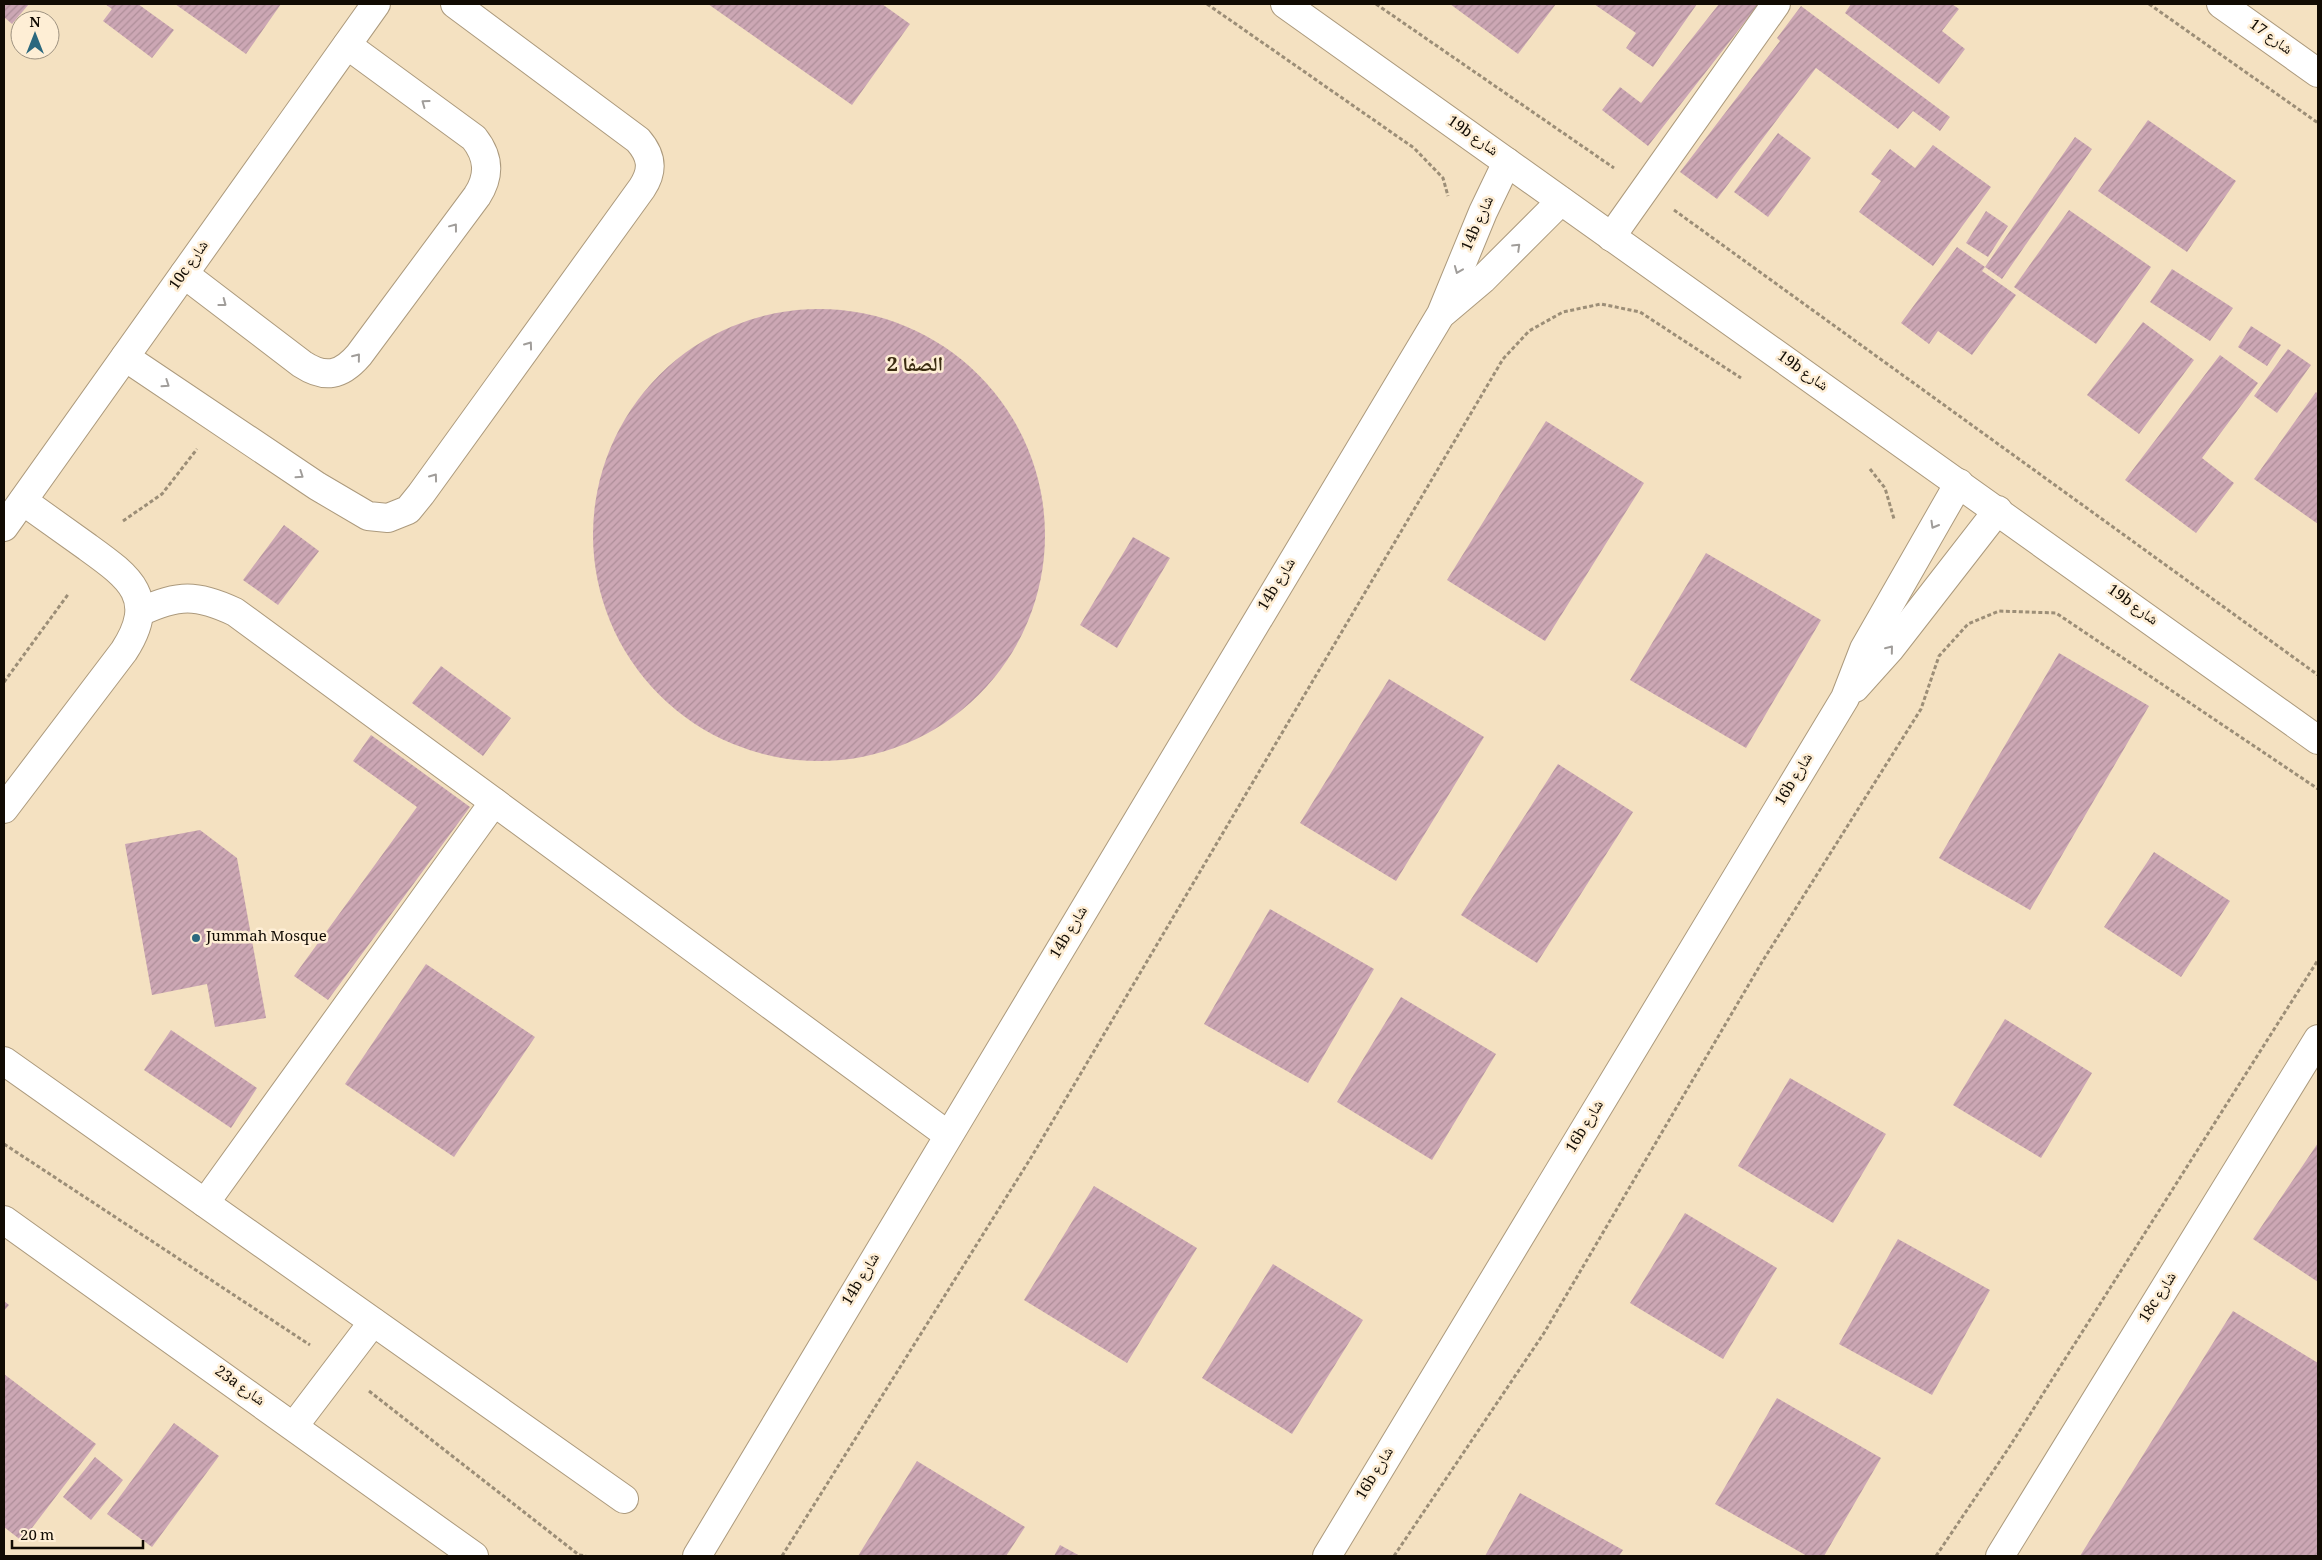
<svg xmlns="http://www.w3.org/2000/svg" width="2322" height="1560" viewBox="0 0 2322 1560" font-family="Georgia,'Noto Naskh Arabic',serif">
<style>
.building{fill:url(#building-hatch)}
.lines{fill:none;stroke-linecap:round;stroke-linejoin:round}
.minor-casing{stroke:#ac9a7d;stroke-width:30}
.path{stroke:#9c8e77;stroke-width:3;stroke-dasharray:4 2.5;stroke-linecap:butt}
.minor{stroke:#fff;stroke-width:28}
.oneway{stroke:#a09d9a}
.poi-dot{fill:#2b687e;stroke:#feeed5;stroke-width:2}
.labels{text-anchor:middle;dominant-baseline:central;stroke-width:5;stroke-linejoin:round;paint-order:stroke}
.street-label{font-size:15px;fill:#110b03;stroke:#feeed5}
.poi-label{font-size:15px;fill:#110b03;stroke:#feeed5;text-anchor:start}
.district-label{font-size:20px;font-weight:bold;fill:#3b2c11;stroke:#feeed5}
</style>
<defs>
<pattern id="building-hatch" width="6" height="6" patternUnits="userSpaceOnUse" patternTransform="scale(1.25)"><rect width="6" height="6" fill="#cca7b4"/><path d="M-1 1l2-2M0 6l6-6M5 7l2-2" fill="none" stroke="#ae8e99"/></pattern>
</defs>
<rect width="100%" height="100%" fill="#f4e1c1"/>
<!-- building -->
<g class="building">
<path d="M 4,4 L 29,4 L 12,24 L 4,17 Z"/>
<path d="M 105,4 L 138,4 L 174,30 L 152,58 L 103,21 L 112,9 Z"/>
<path d="M 175,4 L 281,4 L 246,54 Z"/>
<path d="M 708,4 L 882,4 L 910,24 L 852,105 Z"/>
<path d="M 1450,4 L 1556,4 L 1518,54 Z"/>
<path d="M 1594,4 L 1697,4 L 1653,67 L 1626,48 L 1636,33 Z"/>
<path d="M 1719,4 L 1759,4 L 1648,146 L 1602,110 L 1620,87 L 1641,103 Z"/>
<path d="M 1851,4 L 1952,4 L 1959,9 L 1942,31 L 1965,49 L 1939,84 L 1845,13 Z"/>
<path d="M 1801,6 L 1950,117 L 1940,131 L 1913,111 L 1898,129 L 1816,68 L 1717,199 L 1680,172 L 1780,41 L 1777,38 Z"/>
<path d="M 2148,120 L 2236,181 L 2187,252 L 2098,191 Z"/>
<path d="M 1778,133 L 1811,158 L 1768,217 L 1734,192 Z"/>
<path d="M 2075,137 L 2092,149 L 2002,279 L 1985,267 Z"/>
<path d="M 1933,145 L 1991,187 L 1933,266 L 1859,212 L 1881,181 L 1871,174 L 1890,149 L 1915,168 Z"/>
<path d="M 2069,210 L 2151,267 L 2096,344 L 2014,287 Z"/>
<path d="M 1986,211 L 2008,226 L 1988,257 L 1966,243 Z"/>
<path d="M 1957,247 L 1985,267 L 1982,271 L 2016,295 L 1972,355 L 1938,331 L 1929,344 L 1901,323 Z"/>
<path d="M 2172,269 L 2233,308 L 2210,341 L 2150,302 Z"/>
<circle cx="819" cy="535" r="226"/>
<path d="M 2143,322 L 2194,360 L 2139,434 L 2087,395 Z"/>
<path d="M 2251,326 L 2281,345 L 2267,366 L 2238,347 Z"/>
<path d="M 2288,349 L 2311,365 L 2277,413 L 2254,396 Z"/>
<path d="M 2220,355 L 2258,383 L 2202,458 L 2234,483 L 2196,533 L 2125,480 Z"/>
<path d="M 2316,392 L 2318,394 L 2318,524 L 2254,479 Z"/>
<path d="M 1546,421 L 1644,483 L 1545,641 L 1447,580 Z"/>
<path d="M 284,525 L 319,551 L 278,605 L 243,580 Z"/>
<path d="M 1133,537 L 1170,558 L 1117,648 L 1080,625 Z"/>
<path d="M 1706,553 L 1821,620 L 1746,748 L 1630,680 Z"/>
<path d="M 2059,653 L 2149,706 L 2030,910 L 1939,858 Z"/>
<path d="M 441,666 L 511,718 L 483,756 L 412,703 Z"/>
<path d="M 1389,679 L 1484,737 L 1396,881 L 1300,823 Z"/>
<path d="M 371,735 L 470,807 L 328,1000 L 294,976 L 417,807 L 353,761 Z"/>
<path d="M 1558,764 L 1633,812 L 1537,963 L 1461,915 Z"/>
<path d="M 200,830 L 237,858 L 266,1018 L 215,1027 L 207,984 L 152,995 L 125,844 Z"/>
<path d="M 2154,852 L 2230,901 L 2181,977 L 2104,927 Z"/>
<path d="M 1270,909 L 1374,969 L 1308,1083 L 1204,1024 Z"/>
<path d="M 426,964 L 535,1037 L 454,1157 L 345,1084 Z"/>
<path d="M 1401,997 L 1496,1054 L 1432,1160 L 1337,1102 Z"/>
<path d="M 2005,1019 L 2092,1073 L 2041,1158 L 1953,1105 Z"/>
<path d="M 171,1030 L 257,1088 L 231,1128 L 144,1070 Z"/>
<path d="M 1790,1078 L 1886,1134 L 1833,1223 L 1738,1166 Z"/>
<path d="M 2318,1143 L 2318,1282 L 2253,1239 Z"/>
<path d="M 1094,1186 L 1197,1248 L 1127,1363 L 1024,1300 Z"/>
<path d="M 1685,1213 L 1777,1268 L 1723,1359 L 1630,1303 Z"/>
<path d="M 1898,1239 L 1990,1290 L 1932,1395 L 1839,1344 Z"/>
<path d="M 1273,1264 L 1363,1320 L 1292,1434 L 1202,1378 Z"/>
<path d="M 4,1301 L 9,1305 L 4,1311 Z"/>
<path d="M 2233,1311 L 2318,1363 L 2318,1556 L 2080,1556 Z"/>
<path d="M 4,1374 L 96,1444 L 22,1541 L 4,1527 Z"/>
<path d="M 1777,1398 L 1881,1458 L 1824,1556 L 1807,1556 L 1715,1504 Z"/>
<path d="M 174,1423 L 219,1456 L 152,1547 L 107,1514 Z"/>
<path d="M 95,1457 L 123,1480 L 91,1520 L 63,1497 Z"/>
<path d="M 917,1461 L 1025,1527 L 1006,1556 L 858,1556 Z"/>
<path d="M 1520,1493 L 1623,1550 L 1619,1556 L 1485,1556 Z"/>
<path d="M 1060,1545 L 1080,1556 L 1054,1556 Z"/>
</g>
<g class="lines">
<!-- minor casing -->
<g class="minor-casing">
<g id="minor">
<path d="M 1285,4 L 2318,740"/>
<path d="M 2221,4 L 2318,73"/>
<path d="M 1611,237 L 1776,4"/>
<path d="M 184,274 L 302,364 C 325,379 341,376 359,355 L 477,196 C 490,176 489,157 474,138 L 347,45"/>
<path d="M 1444,312 L 1483,279 L 1561,201"/>
<path d="M 125,357 L 317,486 L 368,516 L 388,518 L 408,510 L 421,494 L 642,188 C 654,170 652,156 638,140 L 455,4"/>
<path d="M 4,527 L 376,4"/>
<path d="M 140,612 C 178,594 197,594 235,612 L 948,1135"/>
<path d="M 1855,688 L 1890,649 L 1998,510"/>
<path d="M 4,809 L 124,651 C 159,597 129,577 86,546 C 65,531 44,516 23,501"/>
<path d="M 4,1061 L 624,1499"/>
<path d="M 205,1203 L 494,802"/>
<path d="M 4,1220 L 474,1556"/>
<path d="M 294,1426 L 373,1322"/>
<path d="M 697,1556 L 1441,314 L 1483,212 L 1507,162"/>
<path d="M 1327,1556 L 1845,698 L 1864,649 L 1959,483"/>
<path d="M 2000,1556 L 2318,1039"/>
</g>
</g>
<!-- path -->
<g class="path">
<path d="M 1207,4 L 1414,148 L 1443,178 L 1448,196"/>
<path d="M 1376,4 L 1614,168"/>
<path d="M 2149,4 L 2318,123"/>
<path d="M 1674,210 L 2318,675"/>
<path d="M 1870,469 L 1885,488 L 1894,519"/>
<path d="M 123,521 L 162,494 L 197,449"/>
<path d="M 4,682 L 69,593"/>
<path d="M 4,1144 L 310,1345"/>
<path d="M 369,1391 L 579,1555 L 586,1556"/>
<path d="M 782,1556 L 1032,1156 L 1503,359 L 1529,331 L 1563,312 L 1601,304 L 1640,312 L 1741,378"/>
<path d="M 1394,1556 L 1544,1333 L 1762,962 L 1921,709 L 1939,656 L 1968,624 L 1999,611 L 2056,613 L 2318,789"/>
<path d="M 1936,1556 L 2008,1449 L 2318,960"/>
</g>
<!-- minor -->
<use href="#minor" class="minor"/>
</g>
<!-- one-way arrows -->
<defs><path id="oneway-chevron" d="M-2-3.5L2.5 0L-2 3.5" fill="none" stroke-width="1.6" stroke-linecap="round" stroke-linejoin="round" transform="scale(1.25)"/></defs>
<g class="oneway">
<use href="#oneway-chevron" transform="translate(425 103) rotate(-144)"/>
<use href="#oneway-chevron" transform="translate(454 227) rotate(-53)"/>
<use href="#oneway-chevron" transform="translate(1517 247) rotate(-44)"/>
<use href="#oneway-chevron" transform="translate(1458 270) rotate(112)"/>
<use href="#oneway-chevron" transform="translate(223 303) rotate(37)"/>
<use href="#oneway-chevron" transform="translate(529 345) rotate(-54)"/>
<use href="#oneway-chevron" transform="translate(357 357) rotate(-51)"/>
<use href="#oneway-chevron" transform="translate(166 384) rotate(34)"/>
<use href="#oneway-chevron" transform="translate(300 475) rotate(34)"/>
<use href="#oneway-chevron" transform="translate(434 477) rotate(-54)"/>
<use href="#oneway-chevron" transform="translate(1934 525) rotate(120)"/>
<use href="#oneway-chevron" transform="translate(1890 649) rotate(-51)"/>
</g>
<!-- markers -->
<circle class="poi-dot" cx="196" cy="938" r="5"/>
<g class="labels">
<!-- street labels -->
<g class="street-label">
<text transform="translate(2270 38) rotate(36)">شارع 17</text>
<text transform="translate(1472 137) rotate(35)">19b شارع</text>
<text transform="translate(1479 224) rotate(-66)">14b شارع</text>
<text transform="translate(190 266) rotate(-55)">10c شارع</text>
<text transform="translate(1802 372) rotate(35)">19b شارع</text>
<text transform="translate(1278 585) rotate(-59)">14b شارع</text>
<text transform="translate(2132 606) rotate(36)">19b شارع</text>
<text transform="translate(1795 780) rotate(-59)">16b شارع</text>
<text transform="translate(1070 933) rotate(-59)">14b شارع</text>
<text transform="translate(1586 1127) rotate(-59)">16b شارع</text>
<text transform="translate(862 1280) rotate(-59)">14b شارع</text>
<text transform="translate(2159 1298) rotate(-58)">18c شارع</text>
<text transform="translate(239 1387) rotate(35)">23a شارع</text>
<text transform="translate(1376 1474) rotate(-59)">16b شارع</text>
</g>
<!-- poi labels -->
<g class="poi-label">
<text x="206" y="938">Jummah Mosque</text>
</g>
<!-- district labels -->
<g class="district-label">
<text x="915" y="367">الصفا 2</text>
</g>
</g>
<!-- border -->
<rect width="2322" height="1560" fill="none" stroke="#110b03" stroke-width="10"/>
<!-- north arrow -->
<g transform="translate(35 35)"><circle r="24" fill="#feeed5" stroke="#9f9381"/>
<path d="M0-4L9 19L0 12L-9 19Z" fill="#2b687e"/>
<text y="-8" font-size="14" font-weight="bold" text-anchor="middle" fill="#110b03">N</text>
</g>
<!-- scale -->
<path d="M12 1540v8h131v-8" fill="none" stroke="#110b03" stroke-width="2.5"/>
<text x="20" y="1540" font-size="15" fill="#110b03" stroke="#feeed5" stroke-width="4" paint-order="stroke">20 m</text>
</svg>
